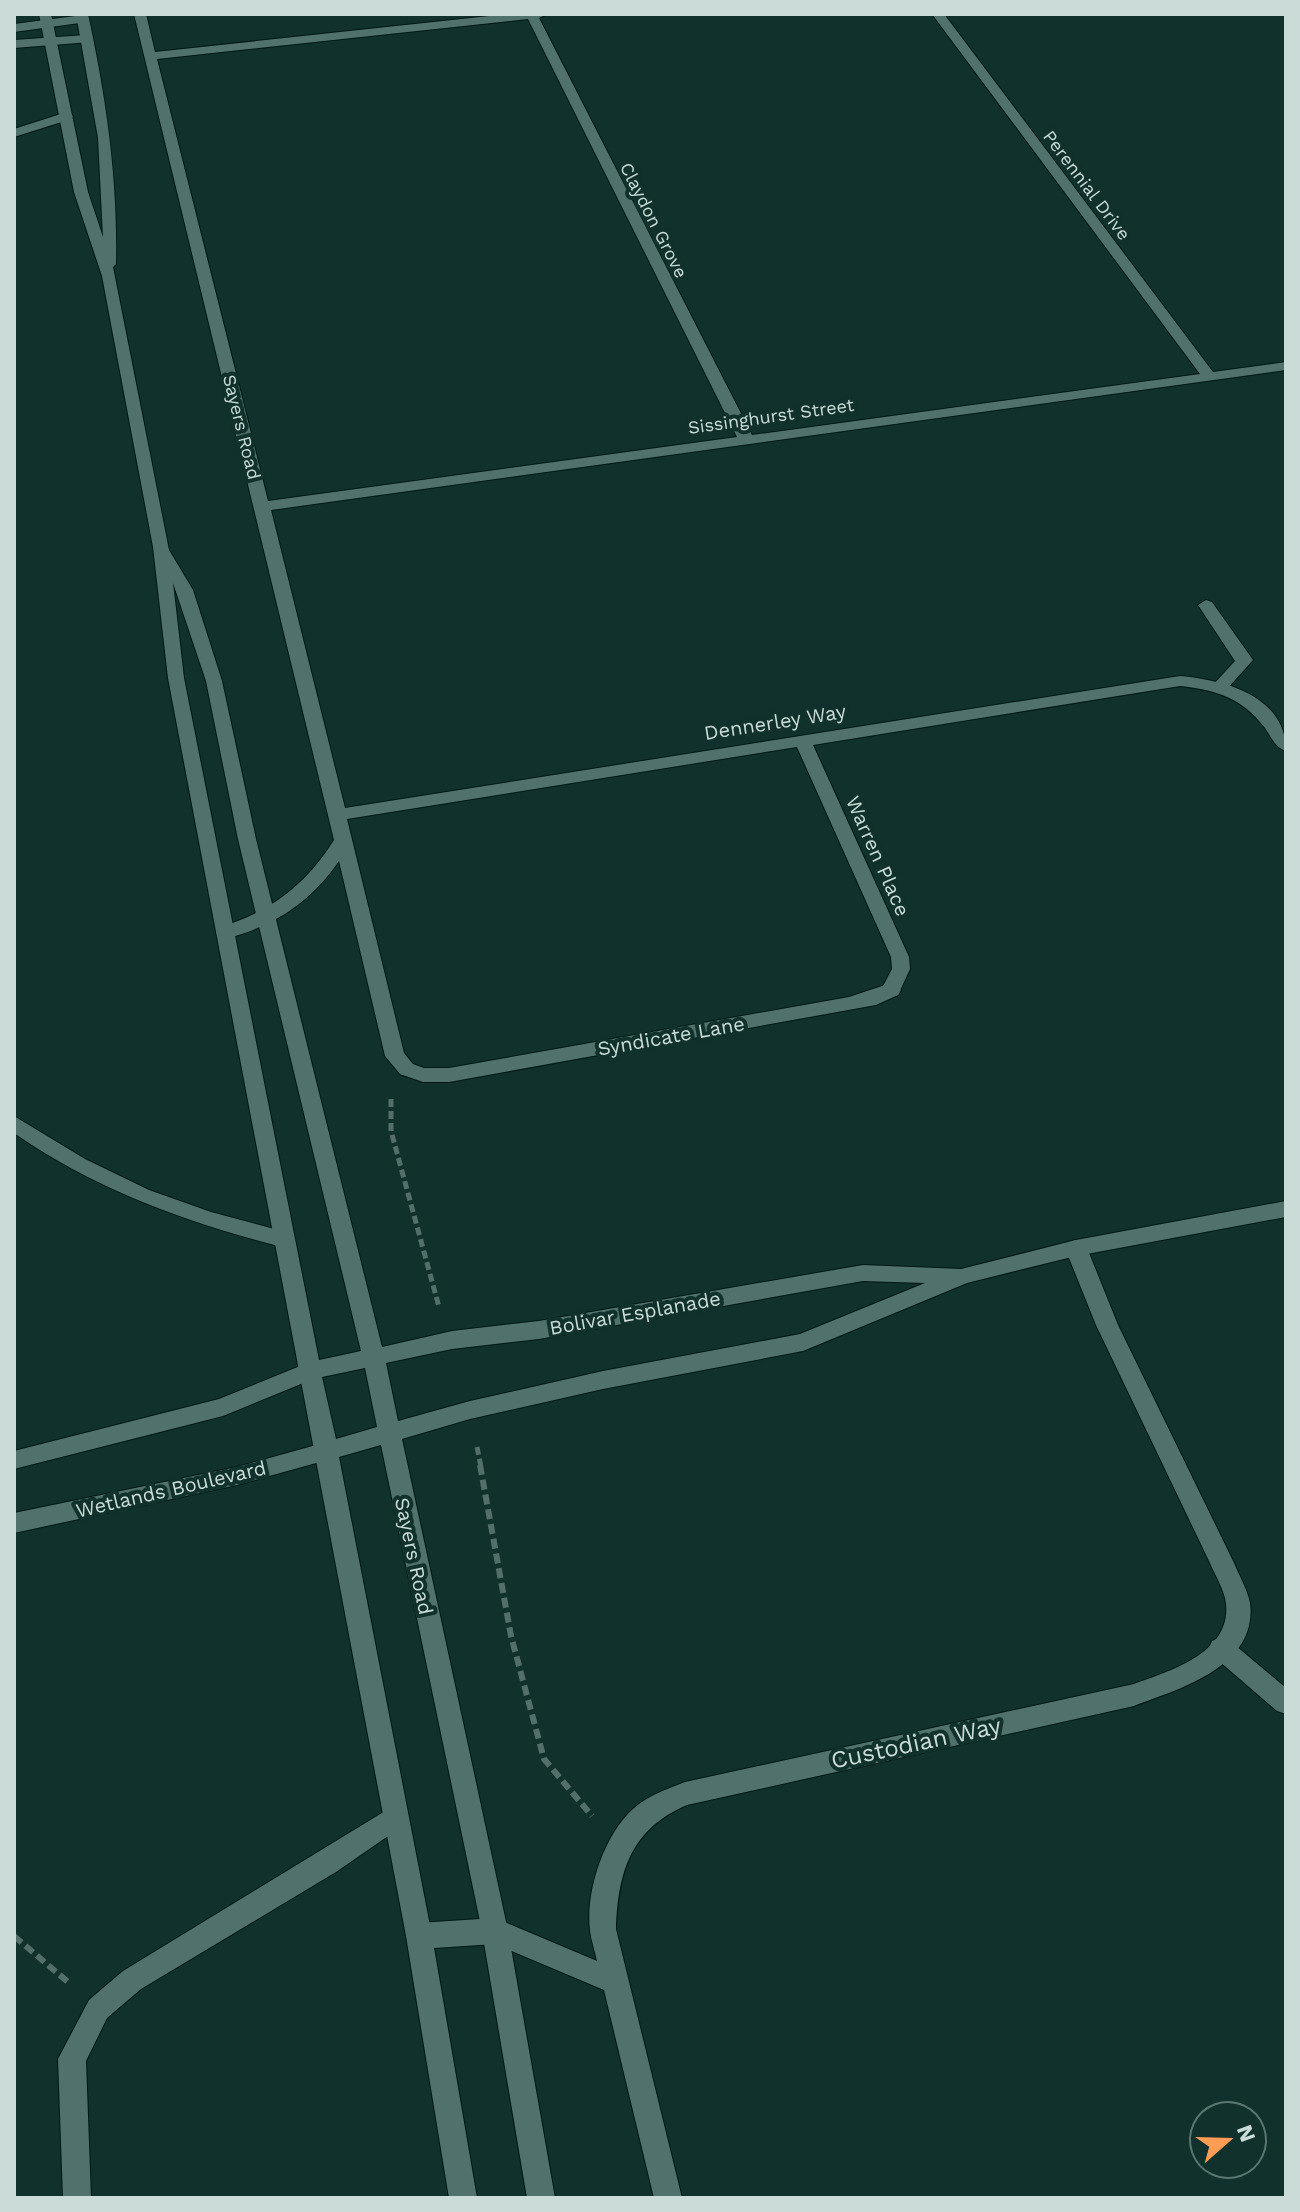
<svg xmlns="http://www.w3.org/2000/svg" width="1300" height="2212" viewBox="0 0 1300 2212" font-family="'Work Sans',sans-serif">
<style>
.lines{fill:none;stroke-linecap:round;stroke-linejoin:round}
.lane-casing{stroke:#001815;stroke-width:2}
.street-casing{stroke:#001815;stroke-width:2}
.secondary-casing{stroke:#001815;stroke-width:2}
.path-far1{stroke:#546f6a;stroke-width:5;stroke-dasharray:8 4;stroke-linecap:butt}
.path{stroke:#546f6a;stroke-width:6;stroke-dasharray:10 5;stroke-linecap:butt}
.lane{fill:#51726c;fill-rule:evenodd}
.street{fill:#51726c;fill-rule:evenodd}
.secondary{fill:#51726c;fill-rule:evenodd}
.labels{text-anchor:middle;dominant-baseline:central;stroke-width:8;stroke-linejoin:round;paint-order:stroke}
.far-street-label{font-size:18px;fill:#cadbd8;stroke:#11312c}
.street-label{font-size:20px;fill:#cadbd8;stroke:#11312c}
.near-street-label{font-size:24px;fill:#cadbd8;stroke:#11312c}
</style>
<rect width="100%" height="100%" fill="#11312c"/>
<g class="lines">
<!-- lane casing -->
<g class="lane-casing">
<g id="lane">
<path d="M 1206,600 L 1212,602 L 1253,660 L 1226,690 L 1220,691 L 1212,686 L 1235,661 L 1198,605 Z"/>
<path d="M 891,983 L 901,990 L 898,995 L 876,1005 L 449,1082 L 423,1082 L 400,1074 L 397,1069 L 407,1062 L 424,1068 L 449,1068 L 849,997 Z"/>
<path d="M 1221,1637 L 1230,1641 L 1286,1688 L 1286,1714 L 1277,1711 L 1212,1655 L 1209,1648 L 1212,1641 Z"/>
</g>
</g>
<!-- street casing -->
<g class="street-casing">
<g id="street">
<path d="M 134,14 L 146,14 L 155,52 L 508,14 L 547,14 L 539,18 L 752,435 L 1200,374 L 932,14 L 944,14 L 1213,372 L 1286,362 L 1286,370 L 271,510 L 345,808 L 1180,676 C 1225,680 1286,696 1286,751 C 1276,748 1271,737 1265,728 C 1242,698 1217,690 1180,686 L 813,745 L 909,957 L 910,969 L 898,995 L 891,997 L 881,990 L 892,969 L 891,957 L 797,747 L 347,819 L 404,1053 L 417,1069 L 407,1076 L 400,1074 L 385,1056 L 339,861 C 310,903 274,926 225,939 L 216,933 L 218,928 C 270,912 305,886 334,840 ZM 528,19 L 737,437 L 268,501 L 157,59 Z"/>
<path d="M 83,15 L 89,19 L 87,22 L 14,32 L 14,24 Z"/>
<path d="M 86,35 L 92,39 L 90,42 L 14,48 L 14,40 Z"/>
<path d="M 67,112 L 73,116 L 71,119 L 14,137 L 14,129 Z"/>
<path d="M 14,1116 L 85,1159 L 149,1190 L 211,1212 L 289,1233 L 292,1239 L 289,1245 L 282,1247 C 186,1222 96,1190 14,1133 Z"/>
<path d="M 1076,1240 L 1083,1242 L 1087,1248 L 1118,1325 L 1234,1563 C 1239,1575 1248,1591 1250,1603 C 1258,1667 1179,1689 1134,1706 L 687,1805 C 631,1829 618,1871 616,1929 L 682,2198 L 654,2198 L 604,1990 L 495,1944 L 419,1949 L 410,1945 L 406,1936 L 410,1927 L 419,1923 L 495,1918 L 597,1961 C 595,1951 591,1940 590,1930 C 585,1890 606,1828 639,1804 C 652,1794 670,1788 685,1782 L 1134,1684 C 1170,1671 1231,1653 1226,1604 C 1225,1591 1215,1575 1210,1563 L 1096,1325 L 1065,1248 L 1069,1242 Z"/>
<path d="M 310,1362 L 318,1365 L 321,1371 L 318,1377 L 223,1416 L 14,1469 L 14,1451 L 219,1399 Z"/>
<path d="M 327,1442 L 335,1444 L 338,1451 L 335,1458 L 327,1460 L 237,1485 L 14,1533 L 14,1513 L 237,1467 Z"/>
<path d="M 395,1805 L 404,1809 L 408,1817 L 404,1825 L 336,1872 L 141,1989 L 107,2018 L 86,2061 L 91,2198 L 63,2198 L 58,2059 L 89,2000 L 123,1971 Z"/>
</g>
</g>
<!-- secondary casing -->
<g class="secondary-casing">
<path id="secondary" d="M 39,14 L 51,14 L 88,192 L 103,237 L 98,138 L 76,14 L 88,14 C 106,97 118,179 116,264 L 113,267 L 169,550 L 193,590 L 222,681 L 256,839 L 382,1347 L 452,1331 L 539,1321 L 863,1265 L 961,1269 L 1076,1240 L 1286,1201 L 1286,1217 L 1076,1256 L 967,1283 L 803,1351 L 603,1389 L 470,1419 L 402,1439 L 508,1931 L 555,2198 L 527,2198 L 482,1931 L 381,1445 L 339,1457 L 432,1936 L 477,2198 L 449,2198 L 406,1936 L 168,678 L 153,547 L 102,276 L 74,192 ZM 173,583 L 206,681 L 238,839 L 361,1351 L 319,1360 L 184,678 ZM 863,1281 L 925,1283 L 800,1334 L 603,1371 L 470,1401 L 398,1421 L 386,1363 L 452,1349 L 539,1339 ZM 365,1368 L 377,1427 L 336,1439 L 322,1377 Z"/>
</g>
<!-- path-far1 -->
<g class="path-far1">
<path d="M 391,1099 L 391,1131 L 439,1307"/>
<path d="M 477,1447 L 481,1467"/>
</g>
<!-- path -->
<g class="path">
<path d="M 480,1465 L 511,1636 L 544,1759 L 592,1816"/>
<path d="M 14,1936 L 68,1982"/>
</g>
<!-- lane -->
<use href="#lane" class="lane"/>
<!-- street -->
<use href="#street" class="street"/>
<!-- secondary -->
<use href="#secondary" class="secondary"/>
</g>
<g class="labels">
<!-- far-street labels -->
<g class="far-street-label">
<text transform="translate(1087 185) rotate(53)">Perennial Drive</text>
<text transform="translate(654 220) rotate(63)">Claydon Grove</text>
<text transform="translate(771 416) rotate(-8)">Sissinghurst Street</text>
<text transform="translate(242 427) rotate(76)">Sayers Road</text>
</g>
<!-- street labels -->
<g class="street-label">
<text transform="translate(775 722) rotate(-9)">Dennerley Way</text>
<text transform="translate(878 856) rotate(66)">Warren Place</text>
<text transform="translate(671 1036) rotate(-10)">Syndicate Lane</text>
<text transform="translate(635 1313) rotate(-10)">Bolivar Esplanade</text>
<text transform="translate(171 1489) rotate(-13)">Wetlands Boulevard</text>
<text transform="translate(414 1556) rotate(78)">Sayers Road</text>
</g>
<!-- near-street labels -->
<g class="near-street-label">
<text transform="translate(916 1743) rotate(-12)">Custodian Way</text>
</g>
</g>
<!-- border -->
<rect width="1300" height="2212" fill="none" stroke="#cadbd8" stroke-width="32"/>
<!-- north arrow -->
<g transform="translate(1228 2140) rotate(70)"><circle r="38" fill="#11312c" stroke="#5b7571" stroke-width="2"/>
<path d="M0-6L14 30L0 20L-14 30Z" fill="#fd9c55"/>
<text y="-12" font-size="22" font-weight="bold" text-anchor="middle" fill="#cadbd8">N</text>
</g>
</svg>
